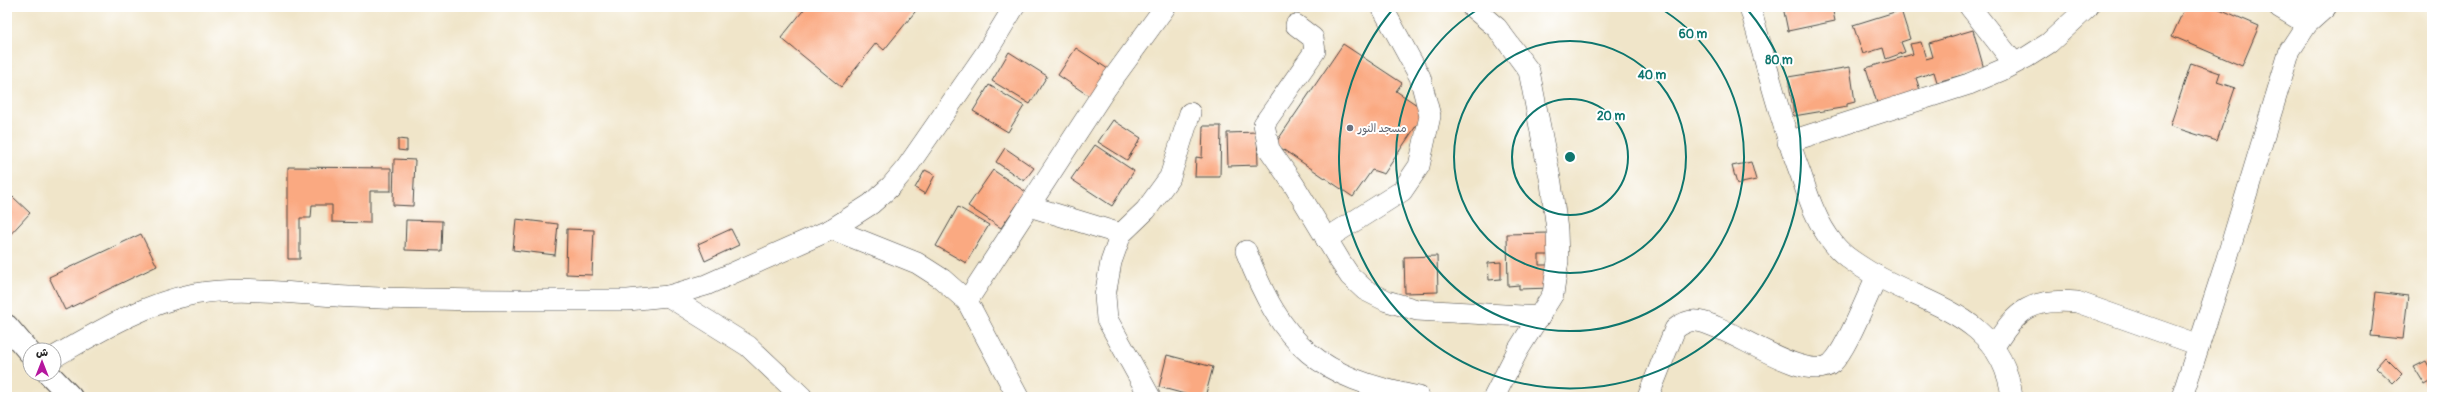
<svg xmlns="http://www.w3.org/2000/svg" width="2439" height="404" viewBox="0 0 2439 404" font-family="Pangolin,'Playpen Sans Arabic',sans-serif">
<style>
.building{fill:#faa981}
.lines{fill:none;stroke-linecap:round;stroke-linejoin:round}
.street-casing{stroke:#494743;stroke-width:22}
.secondary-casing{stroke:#494743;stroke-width:24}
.street{stroke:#fff;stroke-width:21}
.secondary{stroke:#fff;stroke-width:22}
.ring{fill:none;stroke:#0f766e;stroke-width:2}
.worship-dot{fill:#6b7280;stroke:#fff;stroke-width:1.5}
.labels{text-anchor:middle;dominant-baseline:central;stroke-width:4;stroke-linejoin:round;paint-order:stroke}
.worship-label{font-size:11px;fill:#5b616d;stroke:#fff;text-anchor:start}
.centre{fill:#0f766e;stroke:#fff;stroke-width:2}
.ring-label{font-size:12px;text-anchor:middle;font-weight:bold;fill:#0f766e;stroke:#fff;stroke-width:4;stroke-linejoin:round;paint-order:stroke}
</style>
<rect width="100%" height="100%" fill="#fff"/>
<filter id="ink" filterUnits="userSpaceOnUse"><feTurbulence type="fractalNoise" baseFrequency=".025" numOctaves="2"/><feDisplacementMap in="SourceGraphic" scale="8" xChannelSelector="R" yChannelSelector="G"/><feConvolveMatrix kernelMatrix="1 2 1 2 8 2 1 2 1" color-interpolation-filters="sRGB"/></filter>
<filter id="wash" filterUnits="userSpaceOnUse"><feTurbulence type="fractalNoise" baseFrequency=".012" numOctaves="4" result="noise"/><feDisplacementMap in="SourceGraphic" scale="16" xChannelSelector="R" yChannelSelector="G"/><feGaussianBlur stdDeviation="0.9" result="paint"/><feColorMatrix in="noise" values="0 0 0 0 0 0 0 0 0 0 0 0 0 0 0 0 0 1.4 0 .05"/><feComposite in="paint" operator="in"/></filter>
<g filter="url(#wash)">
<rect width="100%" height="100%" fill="#f0e5c9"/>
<g id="blocks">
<!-- building -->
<g class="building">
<path d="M 806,7 L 919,7 L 884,50 L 876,43 L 841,87 L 781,38 Z"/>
<path d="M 1783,7 L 1832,7 L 1835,21 L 1788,31 Z"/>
<path d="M 2185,7 L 2215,7 L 2259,26 L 2242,66 L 2172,36 Z"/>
<path d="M 1901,10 L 1910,39 L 1901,42 L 1905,52 L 1886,59 L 1883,48 L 1863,54 L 1853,25 Z"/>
<path d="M 1973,30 L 1984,69 L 1937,82 L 1934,72 L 1916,78 L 1920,90 L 1877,103 L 1866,68 L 1913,54 L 1910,44 L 1921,42 L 1926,59 L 1933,57 L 1929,43 Z"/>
<path d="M 1343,44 L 1402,83 L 1396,91 L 1426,111 L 1384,174 L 1372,170 L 1353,197 L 1275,144 Z"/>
<path d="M 1076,48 L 1108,69 L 1089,96 L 1058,75 Z"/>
<path d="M 1009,52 L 1047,76 L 1030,104 L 992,81 Z"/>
<path d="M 2191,63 L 2220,73 L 2217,82 L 2235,88 L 2217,141 L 2170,126 Z"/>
<path d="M 1850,67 L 1855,102 L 1847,104 L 1847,107 L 1794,116 L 1788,77 Z"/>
<path d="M 989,85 L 1024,106 L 1008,132 L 973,111 Z"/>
<path d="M 1113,120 L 1141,138 L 1127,160 L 1098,142 Z"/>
<path d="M 1203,126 L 1221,126 L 1220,177 L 1195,177 L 1196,157 L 1202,158 Z"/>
<path d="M 1257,132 L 1258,165 L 1228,166 L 1227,133 Z"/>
<path d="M 398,139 L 407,140 L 407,151 L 398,150 Z"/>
<path d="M 1095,145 L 1134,171 L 1112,206 L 1071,179 Z"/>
<path d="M 1005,148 L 1034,168 L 1024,181 L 996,162 Z"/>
<path d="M 394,159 L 415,160 L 413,206 L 393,205 Z"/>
<path d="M 1751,162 L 1756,180 L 1737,184 L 1732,166 Z"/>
<path d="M 288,167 L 391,168 L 391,191 L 370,191 L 370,223 L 332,222 L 332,205 L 312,205 L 311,218 L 300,218 L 300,259 L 288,259 Z"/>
<path d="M 925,170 L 935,175 L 925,194 L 915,188 Z"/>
<path d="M 993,170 L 1026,192 L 1001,228 L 968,206 Z"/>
<path d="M 13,197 L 30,213 L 7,238 L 7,204 Z"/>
<path d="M 958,207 L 989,225 L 966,263 L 936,246 Z"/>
<path d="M 516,219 L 558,224 L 555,255 L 513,250 Z"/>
<path d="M 406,220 L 442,221 L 441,251 L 405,250 Z"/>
<path d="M 567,229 L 594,230 L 592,275 L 566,274 Z"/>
<path d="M 731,229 L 739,245 L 705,261 L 698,244 Z"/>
<path d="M 1549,233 L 1550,255 L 1539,255 L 1539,265 L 1551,265 L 1552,288 L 1519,289 L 1519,285 L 1508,286 L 1507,234 Z"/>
<path d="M 141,234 L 157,266 L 65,310 L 49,277 Z"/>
<path d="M 1437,256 L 1438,292 L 1405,293 L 1404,257 Z"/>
<path d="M 1501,262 L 1501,279 L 1489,280 L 1488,263 Z"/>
<path d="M 2376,292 L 2408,296 L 2403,339 L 2371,336 Z"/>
<path d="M 1167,355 L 1213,367 L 1205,397 L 1196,397 L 1159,387 Z"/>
<path d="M 2385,357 L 2402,374 L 2393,383 L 2376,367 Z"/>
<path d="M 2426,361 L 2432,372 L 2432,381 L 2425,385 L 2414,367 Z"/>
</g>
</g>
</g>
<g filter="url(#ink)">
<use href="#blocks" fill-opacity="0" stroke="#494743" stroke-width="1"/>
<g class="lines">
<!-- street casing -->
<g class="street-casing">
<g id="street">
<path d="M 1472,7 L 1497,28 L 1529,71 L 1551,183 L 1557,230 L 1558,261 L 1553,294 L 1518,350 L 1494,397"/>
<path d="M 1750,7 C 1766,63 1780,120 1801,175 C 1809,199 1817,223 1833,243 C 1842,255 1855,263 1868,271 C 1927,306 2002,315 2012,397"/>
<path d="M 1970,7 L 2014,63"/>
<path d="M 2279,7 L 2307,24"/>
<path d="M 1296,25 L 1313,38 L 1315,51 L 1264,124 L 1269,149 L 1294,185 L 1340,261 L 1350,276 L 1365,290 L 1387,301 L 1417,310 L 1540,317"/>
<path d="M 1788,142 L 1969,84 L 2002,70 L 2027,57 L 2049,43 L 2088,7"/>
<path d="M 1029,206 L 1121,234"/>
<path d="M 832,229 L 917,263 L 942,279 L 967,301 L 1018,397"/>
<path d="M 1326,239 L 1402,191 L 1419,166 L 1430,116 L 1420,77 L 1382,7"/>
<path d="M 1246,251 C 1283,347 1318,377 1419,397"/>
<path d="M 668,296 L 748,346 L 802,397"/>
<path d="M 967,301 L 1106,88 L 1165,7"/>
<path d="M 1994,347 C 2017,309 2032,298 2077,302 L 2199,345"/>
<path d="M 54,357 C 98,332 143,304 194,294 C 245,285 301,295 353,297 C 445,301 536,300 628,300 L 668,296 L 706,285 L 832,229 L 871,204 L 891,186 L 907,167 L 986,53 L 1014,7"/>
<path d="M 1150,397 L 1107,319 L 1105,296 L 1111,262 L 1121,234 L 1146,210 L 1170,177 L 1190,113"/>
<path d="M 1648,397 L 1675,329 C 1681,324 1688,320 1697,321 C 1728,324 1806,386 1832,363 C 1847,349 1867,296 1877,276"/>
<path d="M 2182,397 L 2224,268 L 2290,50 L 2307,24 L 2326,7"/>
</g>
</g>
<!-- secondary casing -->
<g class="secondary-casing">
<g id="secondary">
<path d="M 7,326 L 30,353"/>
<path d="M 49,374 L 71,397"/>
</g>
</g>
<!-- street -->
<use href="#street" class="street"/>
<!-- secondary -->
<use href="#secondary" class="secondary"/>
</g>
</g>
<!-- distance rings -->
<g class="ring">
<circle cx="1570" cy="157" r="58"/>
<circle cx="1570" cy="157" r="116"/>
<path d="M1658 7A174 174 0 1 1 1482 7"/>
<path d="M1747 9A231 231 0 1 1 1393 9"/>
</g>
<!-- markers -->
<circle class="worship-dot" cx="1350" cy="128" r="4"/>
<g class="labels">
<!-- worship labels -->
<g class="worship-label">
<text x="1358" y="128">مسجد النور</text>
</g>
</g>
<circle cx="1570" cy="157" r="6" class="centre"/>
<g class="ring-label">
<text x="1693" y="38">60 m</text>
<text x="1779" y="64">80 m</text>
<text x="1652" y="79">40 m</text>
<text x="1611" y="120">20 m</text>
</g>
<!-- margin -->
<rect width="2439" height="404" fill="none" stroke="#fff" stroke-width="24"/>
<!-- north arrow -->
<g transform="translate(42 362)"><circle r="19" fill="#ffffff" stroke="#aaaaaa"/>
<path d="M0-3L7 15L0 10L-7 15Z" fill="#b5179e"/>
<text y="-6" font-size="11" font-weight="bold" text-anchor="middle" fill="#2b2b2b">ش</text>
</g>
</svg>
